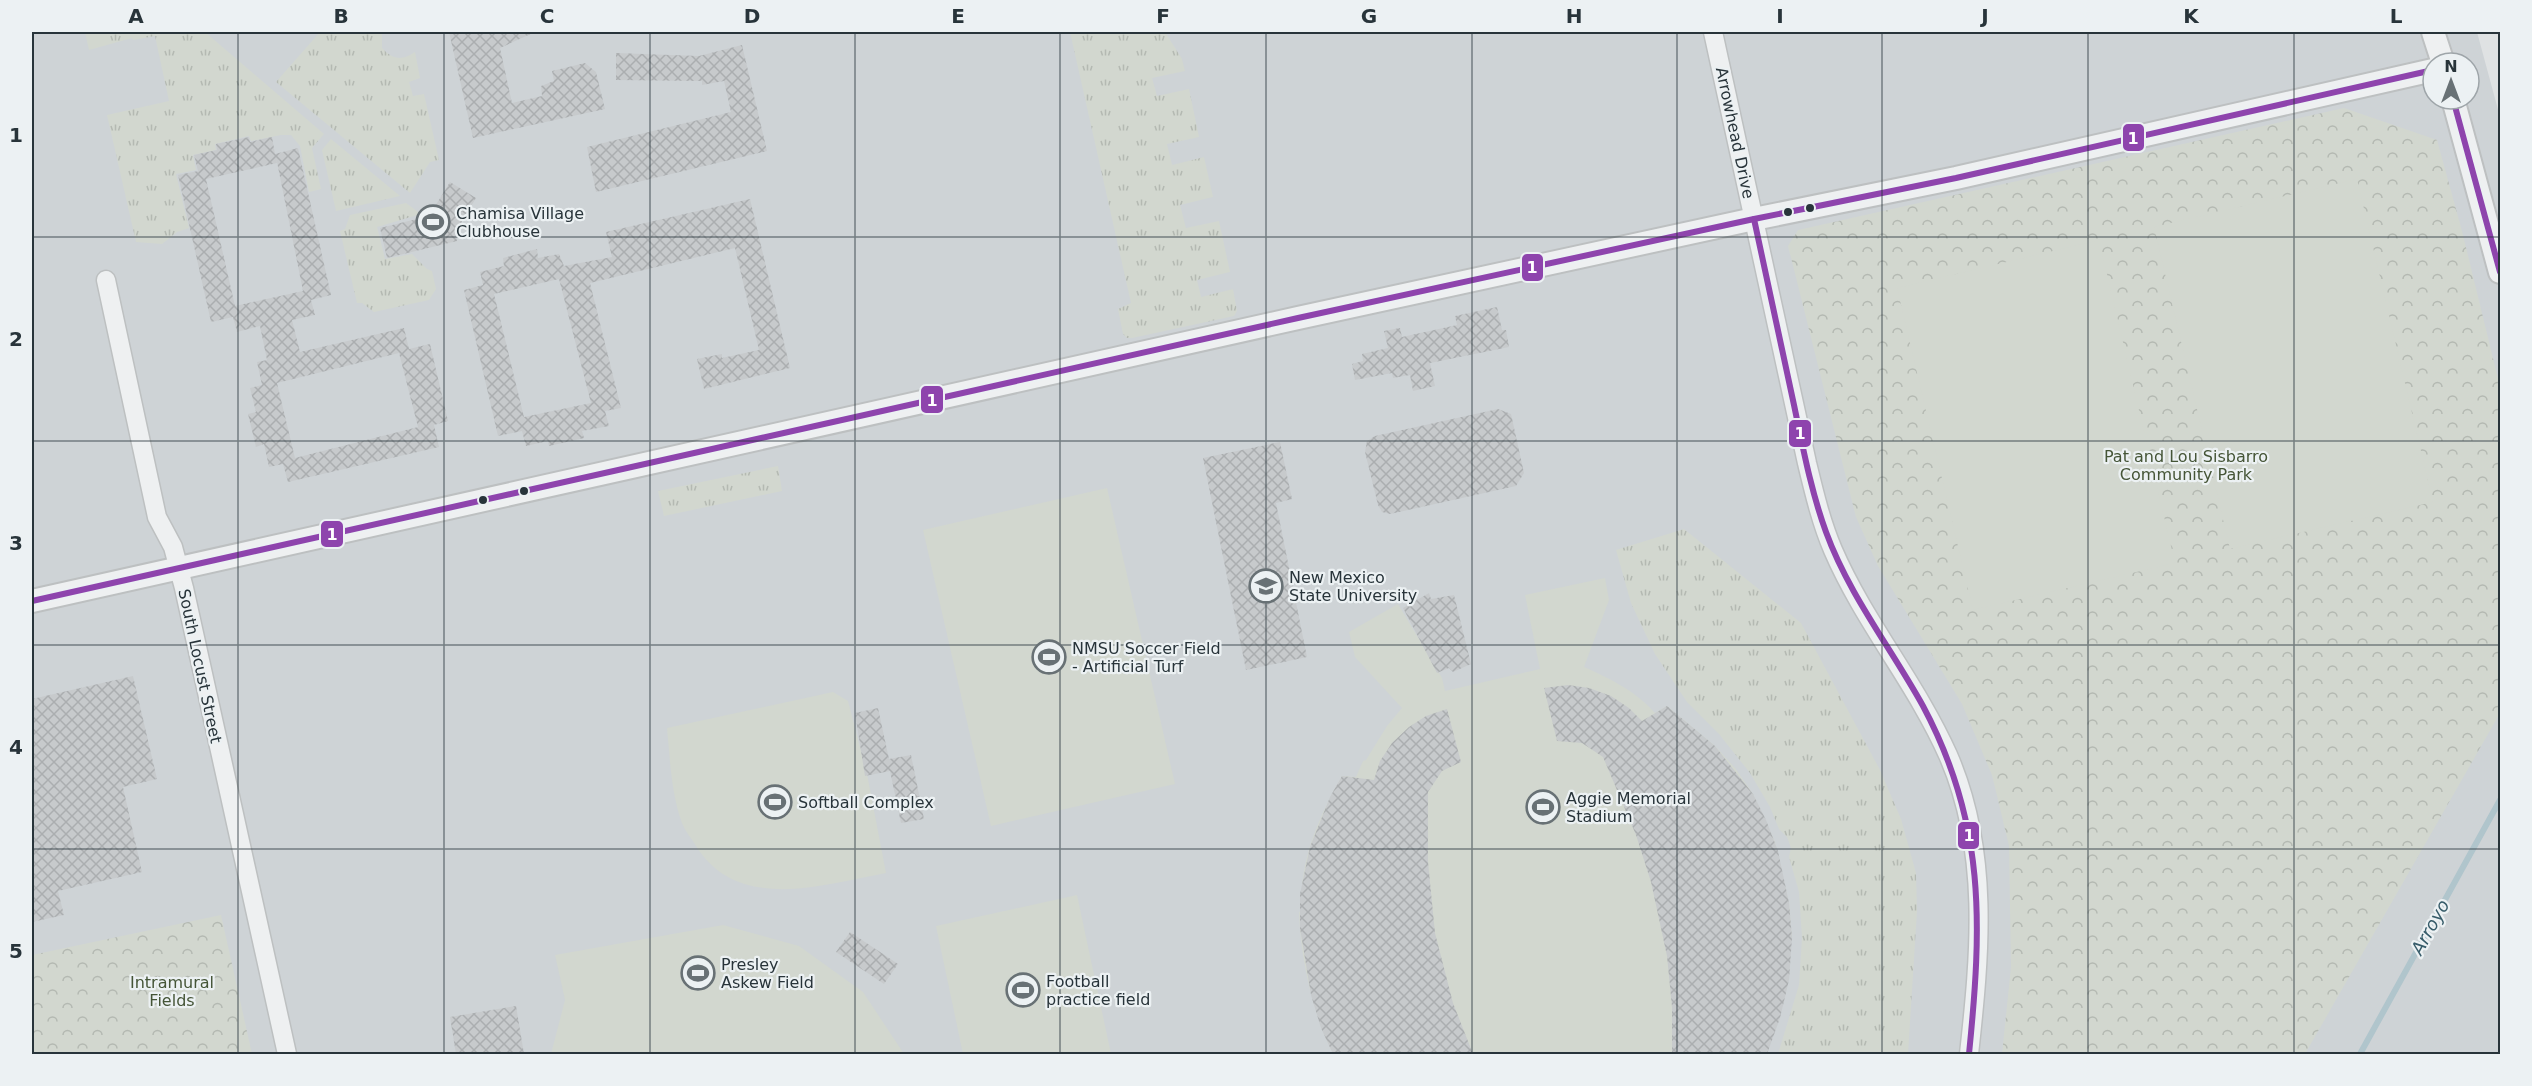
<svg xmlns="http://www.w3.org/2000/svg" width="2532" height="1086" viewBox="0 0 2532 1086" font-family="'DejaVu Sans',sans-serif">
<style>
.built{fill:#ced3d6;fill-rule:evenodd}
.grass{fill:url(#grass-tufts)}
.park{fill:url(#park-crowns)}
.pitch{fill:#d2d7cf}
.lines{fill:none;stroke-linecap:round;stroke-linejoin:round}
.stream{stroke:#b0c5cc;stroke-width:6}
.building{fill:url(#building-cross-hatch);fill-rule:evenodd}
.minor-casing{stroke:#bdc0c1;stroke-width:21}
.tertiary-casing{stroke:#bdc0c1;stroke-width:26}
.minor{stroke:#eef0f1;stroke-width:18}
.tertiary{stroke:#eef0f1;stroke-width:22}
.bus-1-casing{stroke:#ecf1f3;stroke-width:10}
.bus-1{stroke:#8e44ad;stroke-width:6}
.grid{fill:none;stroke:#28343a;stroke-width:1.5;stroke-opacity:0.55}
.bus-dot{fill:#28343a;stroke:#ecf1f3;stroke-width:2}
.labels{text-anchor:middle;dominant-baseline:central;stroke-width:4.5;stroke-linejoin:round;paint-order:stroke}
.street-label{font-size:16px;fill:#28343a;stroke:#ecf1f3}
.poi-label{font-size:16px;fill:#28343a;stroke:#ecf1f3;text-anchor:start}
.park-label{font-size:16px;fill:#455537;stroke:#ecf1f3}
.water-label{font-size:18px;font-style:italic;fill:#375c6a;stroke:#ecf1f3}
.line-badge{stroke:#ecf1f3;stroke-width:2}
.badge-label{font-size:16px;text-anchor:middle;font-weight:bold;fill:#fff}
.neatline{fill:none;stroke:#28343a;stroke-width:2}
.grid-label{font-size:20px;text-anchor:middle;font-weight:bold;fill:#28343a}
</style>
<defs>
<pattern id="grass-tufts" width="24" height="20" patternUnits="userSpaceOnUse" patternTransform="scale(1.5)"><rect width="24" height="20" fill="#d2d7cf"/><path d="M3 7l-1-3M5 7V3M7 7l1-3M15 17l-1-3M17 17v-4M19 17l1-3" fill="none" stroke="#b4b9b2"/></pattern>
<pattern id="park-crowns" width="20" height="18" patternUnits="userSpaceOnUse" patternTransform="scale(1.5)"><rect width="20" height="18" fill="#d2d7cf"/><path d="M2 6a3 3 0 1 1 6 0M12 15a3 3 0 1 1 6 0" fill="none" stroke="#b4b9b2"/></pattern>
<pattern id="building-cross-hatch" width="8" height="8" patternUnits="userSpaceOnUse" patternTransform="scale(1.5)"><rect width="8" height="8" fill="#c7cacc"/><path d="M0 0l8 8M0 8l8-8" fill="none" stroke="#abaeb0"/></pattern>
</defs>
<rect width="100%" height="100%" fill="#dfe2e3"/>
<!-- built -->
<path class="built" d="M 32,32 L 2477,32 L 2500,117 L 2500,1054 L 32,1054 ZM 2433,63 L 2469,63 L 2469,99 L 2433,99 Z"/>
<!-- grass -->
<g class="grass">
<path d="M 85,32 L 205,32 L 324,134 L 312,148 L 321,189 L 309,192 L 300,146 L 291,135 L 281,135 L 251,141 L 249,136 L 215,144 L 216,150 L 193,155 L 196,170 L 176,174 L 189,228 L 177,232 L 162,244 L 136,242 L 107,115 L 169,101 L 155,36 L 133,40 L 132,38 L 89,50 Z"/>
<path d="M 320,32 L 382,32 L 382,48 C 393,60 402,61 415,52 L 420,78 L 409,82 L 413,96 L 424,94 L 439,160 L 430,162 L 410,193 L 276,82 Z"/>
<path d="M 1070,32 L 1165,32 L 1182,59 L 1185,71 L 1152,78 L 1157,96 L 1189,89 L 1199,137 L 1167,144 L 1172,165 L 1204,157 L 1213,197 L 1180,205 L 1186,228 L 1219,221 L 1230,272 L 1197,280 L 1201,297 L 1233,289 L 1237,311 L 1234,316 L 1132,338 L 1127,338 L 1123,334 L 1118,309 L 1131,303 Z"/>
<path d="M 331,139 L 400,196 L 336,211 L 322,150 Z"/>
<path d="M 406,203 L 421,214 L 377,227 L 385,259 L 412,254 L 427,269 L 432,271 L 436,289 L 429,300 L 374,312 L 362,303 L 357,303 L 340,231 L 345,229 L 350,215 Z"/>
<path d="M 778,466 L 782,491 L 664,516 L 658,491 Z"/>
<path d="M 1684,529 L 1801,623 L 1880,770 L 1901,819 L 1916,873 L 1917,911 L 1908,1054 L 1778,1054 L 1799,985 L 1802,938 L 1799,892 L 1789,857 L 1791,848 L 1787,837 L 1779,829 L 1770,807 L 1750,773 L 1719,734 L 1687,702 L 1655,654 L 1631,603 L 1616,550 Z"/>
</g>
<!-- park -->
<g class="park">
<path d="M 2344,108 L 2437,140 L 2462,231 L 2500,387 L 2500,713 L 2305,1054 L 2002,1054 L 2011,967 L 2009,846 L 1992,775 L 1962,704 L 1878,566 L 1856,517 L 1788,246 L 1798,230 Z"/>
<path d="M 221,915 L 252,1054 L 32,1054 L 32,955 Z"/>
</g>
<!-- pitch -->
<g class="pitch">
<path d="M 2357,179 L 2433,502 L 2230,549 L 2154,227 Z"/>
<path d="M 2099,240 L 2175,563 L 1973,610 L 1897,288 Z"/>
<path d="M 1107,488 L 1175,784 L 991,826 L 923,530 Z"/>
<path d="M 1605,578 L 1609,600 L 1584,667 C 1609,678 1637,692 1655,713 L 1667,706 L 1715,746 L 1735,768 L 1753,794 L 1775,842 L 1789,903 L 1792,938 L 1766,1054 L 1333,1054 C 1312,1009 1301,961 1299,912 L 1302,911 C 1298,864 1319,816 1342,776 L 1356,777 L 1363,761 L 1366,760 L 1387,726 L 1402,708 L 1355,657 L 1349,632 L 1398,604 L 1442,678 L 1445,691 L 1540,669 L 1525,595 Z"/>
<path d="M 833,692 L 848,701 L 867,774 L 886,873 C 822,885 738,913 696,846 C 692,839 685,831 682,823 C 671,793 670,759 667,728 Z"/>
<path d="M 1077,895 L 1111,1054 L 963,1054 L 936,926 Z"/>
<path d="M 723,925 L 799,946 L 863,992 L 904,1054 L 551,1054 L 565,1000 L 555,955 Z"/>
</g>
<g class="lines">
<!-- stream -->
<path class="stream" d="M 2360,1054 L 2500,800"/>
</g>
<!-- building -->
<g class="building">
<path d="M 449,32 L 535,32 L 500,48 L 512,103 L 542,96 L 541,86 L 554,81 L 552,71 L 585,63 L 596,72 L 605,109 L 473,138 Z"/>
<path d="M 742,45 L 767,151 L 596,192 L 587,147 L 731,112 L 724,81 L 702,85 L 702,81 L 616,80 L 616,53 L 699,56 Z"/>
<path d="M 249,137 L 250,142 L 272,137 L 275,154 L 298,148 L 331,295 L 311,300 L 315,315 L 292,320 L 300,352 L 404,328 L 409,349 L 430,344 L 448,421 L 434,425 L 439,447 L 288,482 L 283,464 L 269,467 L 264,444 L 256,447 L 248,414 L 256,412 L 250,388 L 262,385 L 257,362 L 267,360 L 260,326 L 237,332 L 233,317 L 211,322 L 178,175 L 198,171 L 194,155 L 217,150 L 216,144 ZM 276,157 L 303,291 L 235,306 L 206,179 L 277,163 ZM 399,353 L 418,427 L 295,458 L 277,383 Z"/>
<path d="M 450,182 L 476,198 L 455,233 L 457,241 L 387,258 L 380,228 L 429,216 Z"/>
<path d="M 750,199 L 790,368 L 704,389 L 697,359 L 722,354 L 722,358 L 759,350 L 735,248 L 590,283 L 621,408 L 605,411 L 609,426 L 582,431 L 584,438 L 549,446 L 548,441 L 526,446 L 522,431 L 498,436 L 464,290 L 483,285 L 480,272 L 504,266 L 503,258 L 537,249 L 538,258 L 559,254 L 564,266 L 612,257 L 606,232 ZM 559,279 L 591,403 L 524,417 L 494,294 Z"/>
<path d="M 1497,307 L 1502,330 L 1506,330 L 1509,347 L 1430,363 L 1435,386 L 1413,391 L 1410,375 L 1393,378 L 1392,373 L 1355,380 L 1352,364 L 1363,361 L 1362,354 L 1388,348 L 1384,331 L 1400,328 L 1402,337 L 1457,325 L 1455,316 Z"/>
<path d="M 1498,409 L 1511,414 L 1524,473 L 1516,486 L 1390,514 L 1382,512 L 1378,505 L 1365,452 L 1367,441 L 1375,436 Z"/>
<path d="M 1280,442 L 1292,499 L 1276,503 L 1307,657 L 1246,670 L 1203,458 Z"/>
<path d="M 1429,593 L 1431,599 L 1454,595 L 1471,664 L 1453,672 L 1449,668 L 1437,673 L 1403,608 Z"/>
<path d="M 133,676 L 157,779 L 123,787 L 142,872 L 58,891 L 64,915 L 32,922 L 32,699 Z"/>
<path d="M 1568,685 L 1589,688 L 1611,696 L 1629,708 L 1642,721 L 1667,706 L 1715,746 L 1753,794 L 1766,820 L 1778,851 L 1789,903 L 1792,938 L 1789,980 L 1780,1018 L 1767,1054 L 1672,1054 L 1672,1007 L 1667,956 L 1651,882 L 1636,835 L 1603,757 L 1582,743 L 1557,741 L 1544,688 Z"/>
<path d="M 878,708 L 889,759 L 911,755 L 924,819 L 901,823 L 890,771 L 865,776 L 855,713 Z"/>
<path d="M 1447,709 L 1461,762 L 1442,771 L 1428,792 L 1428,862 L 1435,933 L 1453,1003 L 1473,1054 L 1333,1054 L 1321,1028 L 1311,995 L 1300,928 L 1300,894 L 1310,847 L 1330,797 L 1342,776 L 1374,780 L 1380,761 L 1392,743 L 1409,727 L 1426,716 Z"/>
<path d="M 850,932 L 898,964 L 884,984 L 836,952 Z"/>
<path d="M 516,1006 L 524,1054 L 456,1054 L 450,1017 Z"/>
</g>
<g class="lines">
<!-- minor casing -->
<g class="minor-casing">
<g id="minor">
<path d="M 1713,32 L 1807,463 C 1814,492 1821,522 1833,550 C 1864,622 1916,683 1948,755 C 1990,851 1980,954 1969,1054"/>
<path d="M 106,280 L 157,517 L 173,547 L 184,588 L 287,1054"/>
</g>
</g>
<!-- tertiary casing -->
<g class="tertiary-casing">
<g id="tertiary">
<path d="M 2433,32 L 2443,63"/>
<path d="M 2453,99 L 2500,272"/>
<path d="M 32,601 L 1298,318 L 1754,219 L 1956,178 L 2433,70"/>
</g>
</g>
<!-- minor -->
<use href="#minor" class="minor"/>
<!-- tertiary -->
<use href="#tertiary" class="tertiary"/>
<!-- bus-1 casing -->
<g class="bus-1-casing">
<g id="bus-1">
<path d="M 2453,99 L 2500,272"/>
<path d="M 1754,219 C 1767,281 1781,343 1794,405 C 1803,448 1811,491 1826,532 C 1849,595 1891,648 1923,706 C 1986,824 1982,925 1969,1054"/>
<path d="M 32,601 L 1298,318 L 1754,219 L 1956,178 L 2433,70"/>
</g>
</g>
<!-- bus-1 -->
<use href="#bus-1" class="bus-1"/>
</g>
<!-- grid -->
<path class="grid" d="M 238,32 L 238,1054M 444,32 L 444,1054M 650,32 L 650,1054M 855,32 L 855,1054M 1060,32 L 1060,1054M 1266,32 L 1266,1054M 1472,32 L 1472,1054M 1677,32 L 1677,1054M 1882,32 L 1882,1054M 2088,32 L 2088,1054M 2294,32 L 2294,1054M 32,237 L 2500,237M 32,441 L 2500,441M 32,645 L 2500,645M 32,849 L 2500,849"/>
<!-- icons -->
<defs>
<g id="stadium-ring" transform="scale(1.725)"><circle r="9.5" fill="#ecf1f3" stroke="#687175" stroke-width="1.5"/><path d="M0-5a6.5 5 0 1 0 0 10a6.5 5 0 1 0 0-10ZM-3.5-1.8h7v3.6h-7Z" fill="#687175"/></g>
<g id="university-ring" transform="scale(1.725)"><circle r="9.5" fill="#ecf1f3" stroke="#687175" stroke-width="1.5"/><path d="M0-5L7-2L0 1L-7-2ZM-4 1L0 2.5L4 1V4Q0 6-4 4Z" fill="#687175"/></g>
</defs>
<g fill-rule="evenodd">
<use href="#stadium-ring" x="433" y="222"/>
<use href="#university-ring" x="1266" y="586"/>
<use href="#stadium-ring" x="1049" y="657"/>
<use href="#stadium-ring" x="775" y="802"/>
<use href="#stadium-ring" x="1543" y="807"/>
<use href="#stadium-ring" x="698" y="973"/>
<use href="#stadium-ring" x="1023" y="990"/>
</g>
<!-- markers -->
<g class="bus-dot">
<circle cx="1810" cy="208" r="5"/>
<circle cx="1788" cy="212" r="5"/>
<circle cx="524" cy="491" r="5"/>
<circle cx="483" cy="500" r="5"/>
</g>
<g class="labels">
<!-- street labels -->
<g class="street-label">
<text transform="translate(1735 133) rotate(78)">Arrowhead Drive</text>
<text transform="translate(200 666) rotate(78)">South Locust Street</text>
</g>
<!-- poi labels -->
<g class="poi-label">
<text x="456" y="213">Chamisa Village<tspan x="456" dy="18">Clubhouse</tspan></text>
<text x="1289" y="577">New Mexico<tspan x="1289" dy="18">State University</tspan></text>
<text x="1072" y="648">NMSU Soccer Field<tspan x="1072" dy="18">- Artificial Turf</tspan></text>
<text x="1566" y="798">Aggie Memorial<tspan x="1566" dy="18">Stadium</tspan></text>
<text x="798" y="802">Softball Complex</text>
<text x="721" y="964">Presley<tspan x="721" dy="18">Askew Field</tspan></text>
<text x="1046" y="981">Football<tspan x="1046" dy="18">practice field</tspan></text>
</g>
<!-- park labels -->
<g class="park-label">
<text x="2186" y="456">Pat and Lou Sisbarro<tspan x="2186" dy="18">Community Park</tspan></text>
<text x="172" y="982">Intramural<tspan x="172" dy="18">Fields</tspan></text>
</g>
<!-- water labels -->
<g class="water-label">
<text transform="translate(2430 927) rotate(-61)">Arroyo</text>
</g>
</g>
<g class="line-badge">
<rect x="2122" y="123" width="23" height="29" rx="6" fill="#8e44ad"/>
<rect x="1521" y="253" width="23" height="29" rx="6" fill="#8e44ad"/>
<rect x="920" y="385" width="24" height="29" rx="6" fill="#8e44ad"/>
<rect x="1788" y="419" width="24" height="29" rx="6" fill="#8e44ad"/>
<rect x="320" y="520" width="24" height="28" rx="6" fill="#8e44ad"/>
<rect x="1957" y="821" width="23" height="29" rx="6" fill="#8e44ad"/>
</g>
<g class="badge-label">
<text x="2133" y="144">1</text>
<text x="1532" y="273">1</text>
<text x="932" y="406">1</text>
<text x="1800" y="439">1</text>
<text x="332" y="540">1</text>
<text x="1969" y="841">1</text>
</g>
<!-- border -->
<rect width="2532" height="1086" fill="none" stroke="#ecf1f3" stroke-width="66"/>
<!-- north arrow -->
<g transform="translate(2451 81)"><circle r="28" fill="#ecf1f3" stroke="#9ea5a9" stroke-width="1.5"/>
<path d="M0-4.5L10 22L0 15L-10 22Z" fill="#687175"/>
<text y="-9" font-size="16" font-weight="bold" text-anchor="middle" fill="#28343a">N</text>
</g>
<rect x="33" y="33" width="2466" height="1020" class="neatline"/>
<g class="grid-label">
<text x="136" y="23">A</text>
<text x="341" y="23">B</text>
<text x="547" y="23">C</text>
<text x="752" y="23">D</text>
<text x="958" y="23">E</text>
<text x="1163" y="23">F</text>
<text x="1369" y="23">G</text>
<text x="1574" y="23">H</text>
<text x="1780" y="23">I</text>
<text x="1985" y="23">J</text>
<text x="2191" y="23">K</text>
<text x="2396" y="23">L</text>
<text x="16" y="142">1</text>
<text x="16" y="346">2</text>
<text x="16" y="550">3</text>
<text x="16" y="754">4</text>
<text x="16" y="958">5</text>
</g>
</svg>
